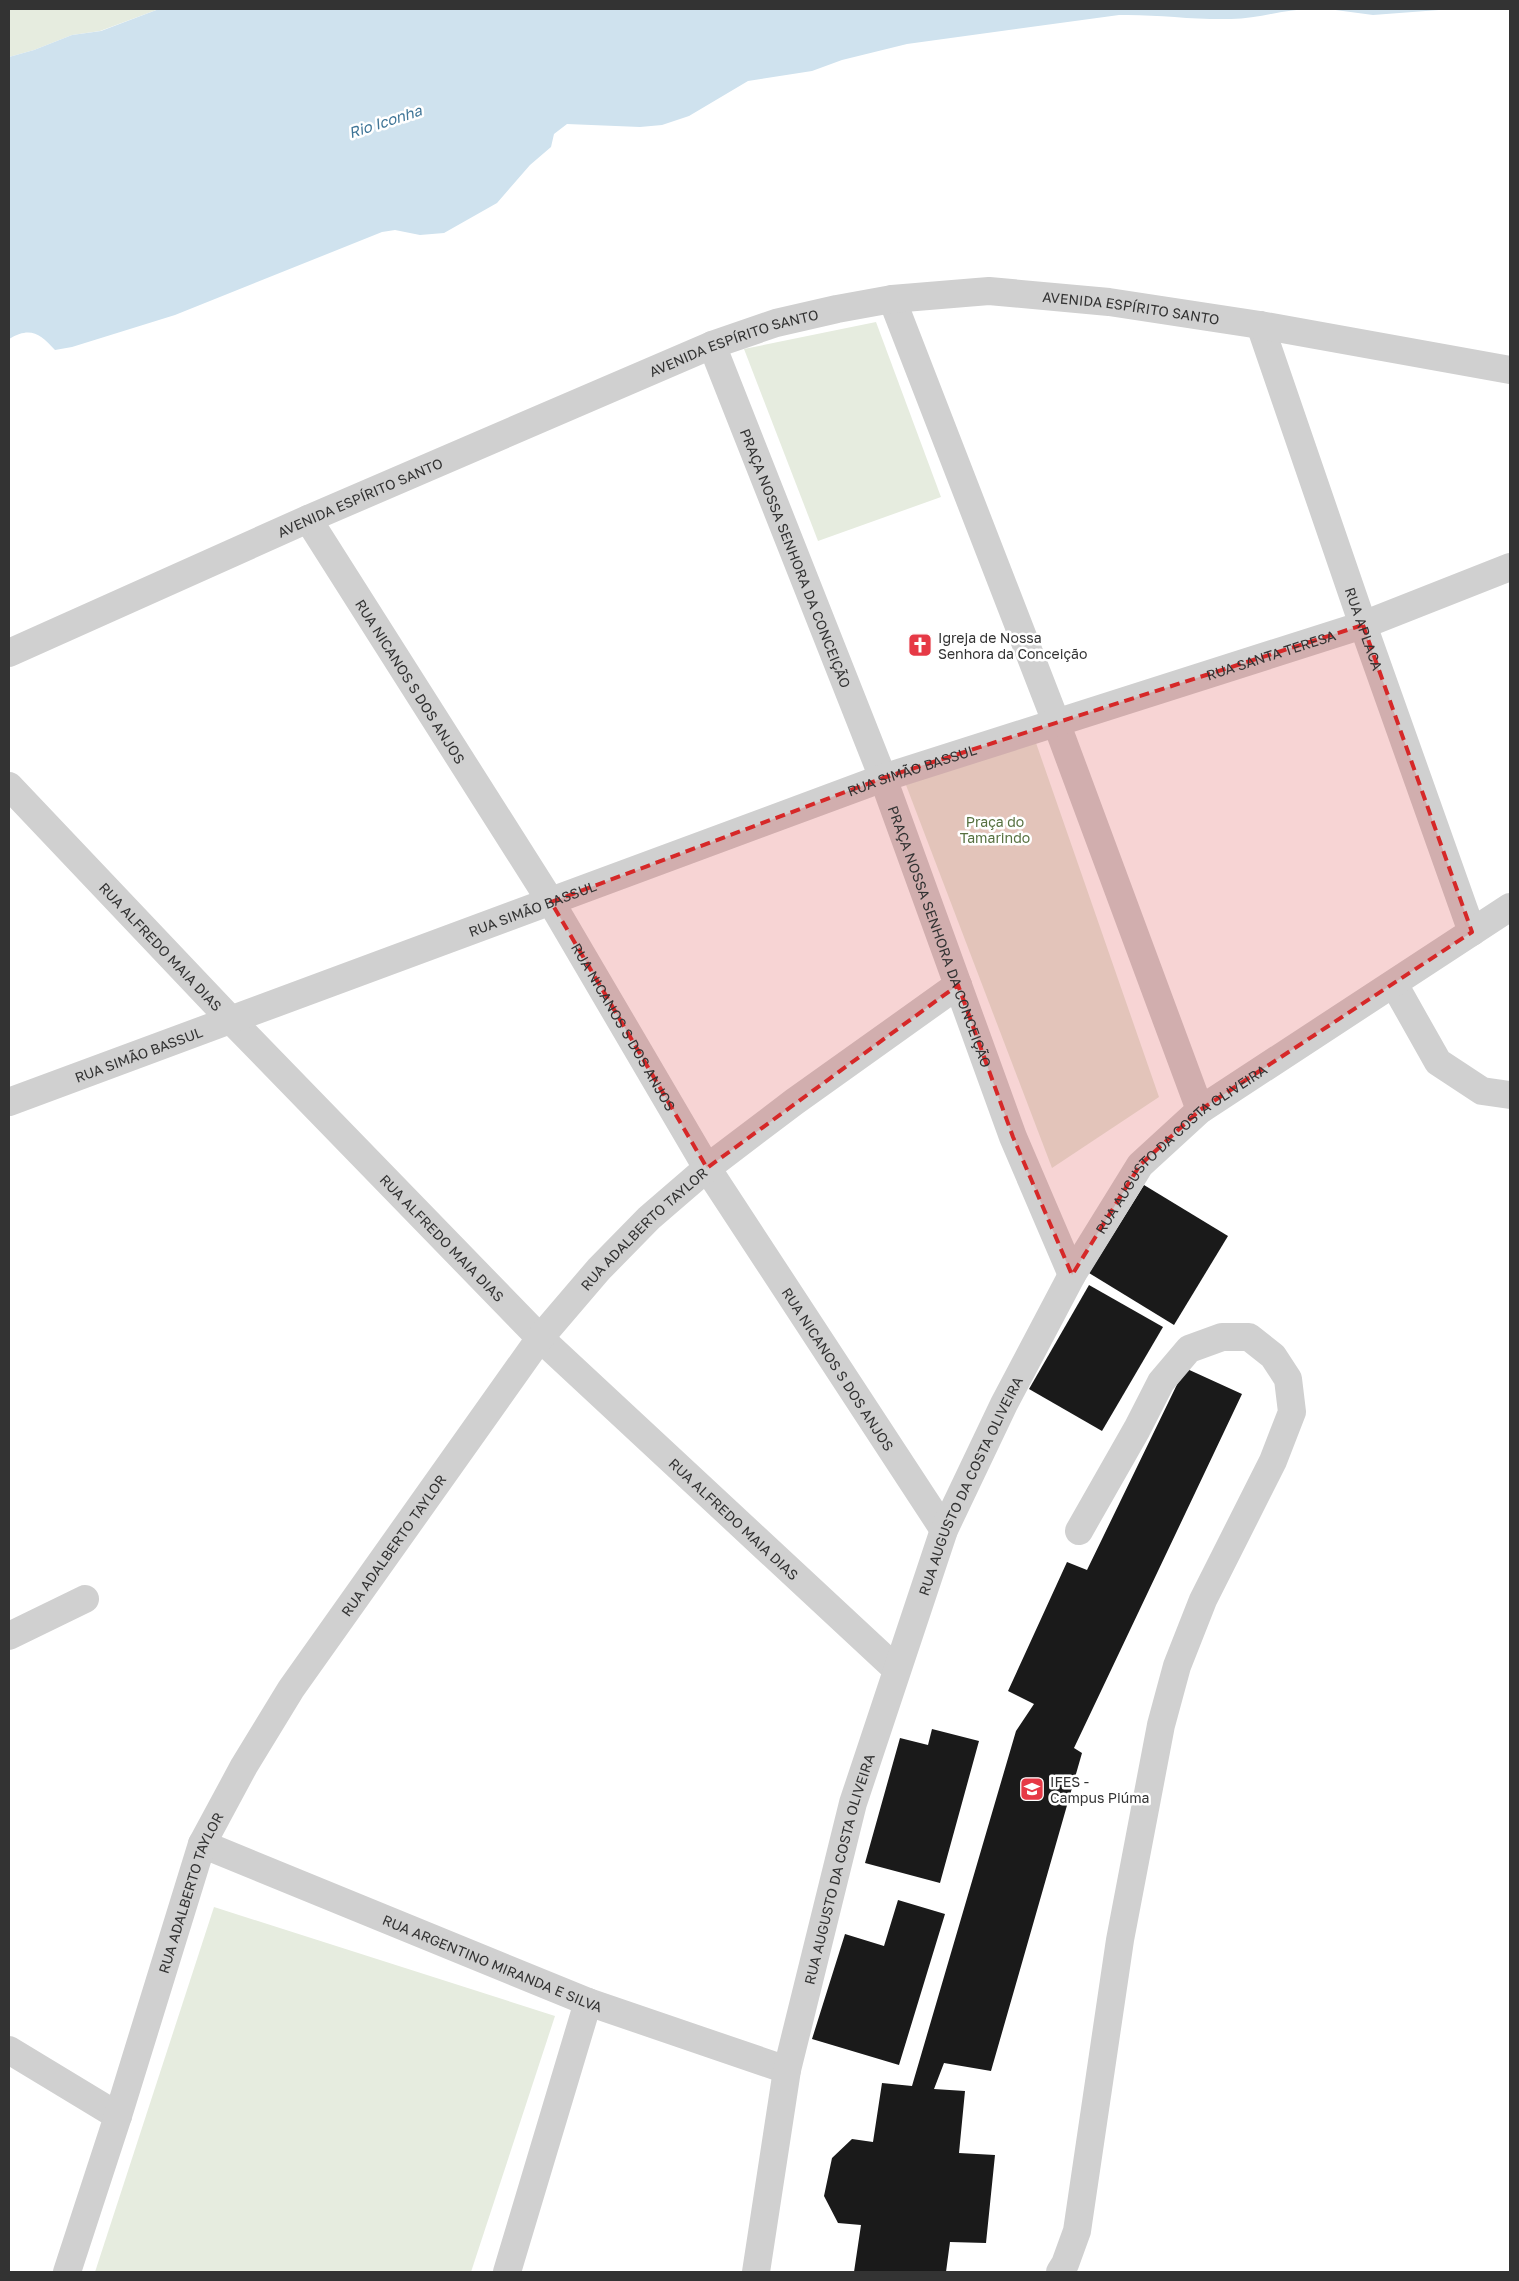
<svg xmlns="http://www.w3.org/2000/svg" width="1519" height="2281" viewBox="0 0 1519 2281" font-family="'Golos Text',sans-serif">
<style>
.green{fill:#e6ecdf}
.water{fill:#cfe2ee}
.building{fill:#1a1a1a}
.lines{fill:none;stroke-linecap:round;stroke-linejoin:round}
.minor{stroke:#d0d0d0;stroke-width:28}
.marked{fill:#d62828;fill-opacity:0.2;stroke:#d62828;stroke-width:4;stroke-dasharray:10 6;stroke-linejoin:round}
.labels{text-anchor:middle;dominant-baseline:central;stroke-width:5;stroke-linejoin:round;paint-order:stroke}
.street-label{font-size:14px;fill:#333;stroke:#fff}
.poi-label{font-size:14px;fill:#333;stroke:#fff;text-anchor:start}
.park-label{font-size:14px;fill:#56703f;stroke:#fff}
.water-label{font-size:15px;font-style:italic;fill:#3f7597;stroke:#fff}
</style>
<rect width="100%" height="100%" fill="#fff"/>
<!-- green -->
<g class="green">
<path d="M 9,9 L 159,9 L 100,31 L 72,35 L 34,50 L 9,57 Z"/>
<path d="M 876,322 L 941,497 L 818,541 L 744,349 Z"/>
<path d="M 1035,740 L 1159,1097 L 1052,1168 L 906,785 Z"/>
<path d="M 214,1907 L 555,2016 L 471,2272 L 95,2272 Z"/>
</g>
<!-- water -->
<g class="water">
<path d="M 159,9 L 1311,9 C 1284,9 1258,19 1231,19 C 1193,20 1156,14 1119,15 L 907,44 L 842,60 L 812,71 L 748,81 L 689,116 L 662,125 L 640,127 L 567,124 L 554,134 L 551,147 L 530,165 L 497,203 L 444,233 L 420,235 L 395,230 L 382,232 L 175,315 L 72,347 L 55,350 C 40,334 31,326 9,339 L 9,57 L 34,50 L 72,35 L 101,31 Z"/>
<path d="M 1328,9 L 1452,9 L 1373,15 Z"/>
</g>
<!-- building -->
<g class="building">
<path d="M 1144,1185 L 1228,1236 L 1174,1325 L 1089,1273 Z"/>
<path d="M 1089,1285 L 1163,1327 L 1102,1431 L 1029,1389 Z"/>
<path d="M 1185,1368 L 1242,1394 L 1074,1748 L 1082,1753 L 991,2071 L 944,2063 L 934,2089 L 965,2091 L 959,2153 L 995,2155 L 986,2243 L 950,2242 L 946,2272 L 854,2272 L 861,2225 L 838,2223 L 824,2196 L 832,2158 L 852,2139 L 873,2142 L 882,2083 L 912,2086 L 1016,1731 L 1034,1704 L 1008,1691 L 1067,1562 L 1087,1570 Z"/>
<path d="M 932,1729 L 979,1741 L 940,1883 L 865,1863 L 900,1738 L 928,1745 Z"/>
<path d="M 898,1900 L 945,1914 L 899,2065 L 812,2039 L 845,1934 L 884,1946 Z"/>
</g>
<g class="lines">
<!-- minor -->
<g class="minor">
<path d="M 892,299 L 1056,722 L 1200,1110"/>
<path id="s1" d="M 1260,325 L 1363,625 L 1472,932"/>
<path id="s2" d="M 712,345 L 883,778 L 1013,1137 L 1072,1275"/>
<path id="s3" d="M 308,519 L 551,902 L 707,1168 L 944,1530"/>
<path id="s4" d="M 9,653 L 308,519 L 712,345 L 776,323 L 837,309 L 892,299 L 989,291 L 1109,302 L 1260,325 L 1510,370"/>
<path id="s5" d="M 9,786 L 231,1020 L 540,1338 L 896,1669"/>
<path d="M 1394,984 L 1438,1062 L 1482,1091 L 1510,1095"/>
<path id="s6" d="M 9,1102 L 883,778 L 1363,625 L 1510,567"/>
<path d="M 9,1636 L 85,1599"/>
<path id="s7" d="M 202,1844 L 588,2002 L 787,2070"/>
<path d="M 9,2050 L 118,2116"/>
<path id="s8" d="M 67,2272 L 118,2116 L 202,1844 L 244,1766 L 291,1689 L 540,1338 L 599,1269 L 649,1218 L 707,1168 L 794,1102 L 958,985"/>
<path d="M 507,2272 L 588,2002"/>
<path id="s9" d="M 756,2272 L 787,2070 L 853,1803 L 944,1530 L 1004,1404 L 1072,1275 L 1140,1165 L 1200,1110 L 1510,907"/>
<path d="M 1060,2272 L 1065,2264 L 1077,2231 L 1120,1940 L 1161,1725 L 1177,1666 L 1203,1600 L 1273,1461 L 1292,1412 L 1288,1379 L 1273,1356 L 1249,1337 L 1222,1337 L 1189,1349 L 1161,1382 L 1137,1429 L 1079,1531"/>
</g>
</g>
<!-- marked area -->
<path class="marked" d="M 1363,625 L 1472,932 L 1200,1110 L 1140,1165 L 1072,1275 L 1013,1137 L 958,985 L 707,1168 L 551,902 L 883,778 Z"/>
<!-- icons -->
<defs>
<g id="church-square" transform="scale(1.25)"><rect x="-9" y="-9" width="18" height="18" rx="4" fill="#e63946" stroke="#fff"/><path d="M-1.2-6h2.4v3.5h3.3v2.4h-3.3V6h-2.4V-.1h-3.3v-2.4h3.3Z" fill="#fff"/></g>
<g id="university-square" transform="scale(1.25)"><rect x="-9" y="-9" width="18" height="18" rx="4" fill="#e63946" stroke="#fff"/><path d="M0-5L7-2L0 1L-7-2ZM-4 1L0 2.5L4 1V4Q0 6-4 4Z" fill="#fff"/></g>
</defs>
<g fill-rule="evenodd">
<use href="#church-square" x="920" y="645"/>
<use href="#university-square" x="1032" y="1789"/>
</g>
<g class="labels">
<!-- street labels -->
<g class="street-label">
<text stroke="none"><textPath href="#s4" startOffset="1194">AVENIDA ESPÍRITO SANTO</textPath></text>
<text stroke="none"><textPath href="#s4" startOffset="789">AVENIDA ESPÍRITO SANTO</textPath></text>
<text stroke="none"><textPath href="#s4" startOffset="384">AVENIDA ESPÍRITO SANTO</textPath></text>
<text stroke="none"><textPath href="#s2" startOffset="229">PRAÇA NOSSA SENHORA DA CONCEIÇÃO</textPath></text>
<text stroke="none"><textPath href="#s1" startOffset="321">RUA APLACA</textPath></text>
<text stroke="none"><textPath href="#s6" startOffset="1339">RUA SANTA TERESA</textPath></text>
<text stroke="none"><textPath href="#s3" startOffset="192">RUA NICANOS S DOS ANJOS</textPath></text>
<text stroke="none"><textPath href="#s6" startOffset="962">RUA SIMÃO BASSUL</textPath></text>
<text stroke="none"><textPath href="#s6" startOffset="558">RUA SIMÃO BASSUL</textPath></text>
<text stroke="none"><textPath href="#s2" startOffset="634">PRAÇA NOSSA SENHORA DA CONCEIÇÃO</textPath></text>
<text stroke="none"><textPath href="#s5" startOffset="221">RUA ALFREDO MAIA DIAS</textPath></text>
<text stroke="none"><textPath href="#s3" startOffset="598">RUA NICANOS S DOS ANJOS</textPath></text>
<text stroke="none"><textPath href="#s6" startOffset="138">RUA SIMÃO BASSUL</textPath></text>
<text stroke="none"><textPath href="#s9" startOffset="1222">RUA AUGUSTO DA COSTA OLIVEIRA</textPath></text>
<text stroke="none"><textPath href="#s8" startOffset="1209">RUA ADALBERTO TAYLOR</textPath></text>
<text stroke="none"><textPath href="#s5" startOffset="626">RUA ALFREDO MAIA DIAS</textPath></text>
<text stroke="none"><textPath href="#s3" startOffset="1002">RUA NICANOS S DOS ANJOS</textPath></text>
<text stroke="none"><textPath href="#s9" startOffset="818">RUA AUGUSTO DA COSTA OLIVEIRA</textPath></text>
<text stroke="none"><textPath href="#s5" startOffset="1031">RUA ALFREDO MAIA DIAS</textPath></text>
<text stroke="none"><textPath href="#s8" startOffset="804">RUA ADALBERTO TAYLOR</textPath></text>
<text stroke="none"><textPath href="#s9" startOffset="412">RUA AUGUSTO DA COSTA OLIVEIRA</textPath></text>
<text stroke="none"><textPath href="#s8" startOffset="399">RUA ADALBERTO TAYLOR</textPath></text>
<text stroke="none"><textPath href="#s7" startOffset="314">RUA ARGENTINO MIRANDA E SILVA</textPath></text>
</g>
<!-- poi labels -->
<g class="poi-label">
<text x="938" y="637">Igreja de Nossa<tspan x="938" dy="16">Senhora da Conceição</tspan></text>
<text x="1050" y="1781">IFES -<tspan x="1050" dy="16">Campus Piúma</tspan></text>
</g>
<!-- park labels -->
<g class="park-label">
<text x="995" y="821">Praça do<tspan x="995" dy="16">Tamarindo</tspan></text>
</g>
<!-- water labels -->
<g class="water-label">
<text transform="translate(385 121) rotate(-18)">Rio Iconha</text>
</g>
</g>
<!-- border -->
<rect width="1519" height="2281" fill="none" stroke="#333333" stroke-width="20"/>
</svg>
